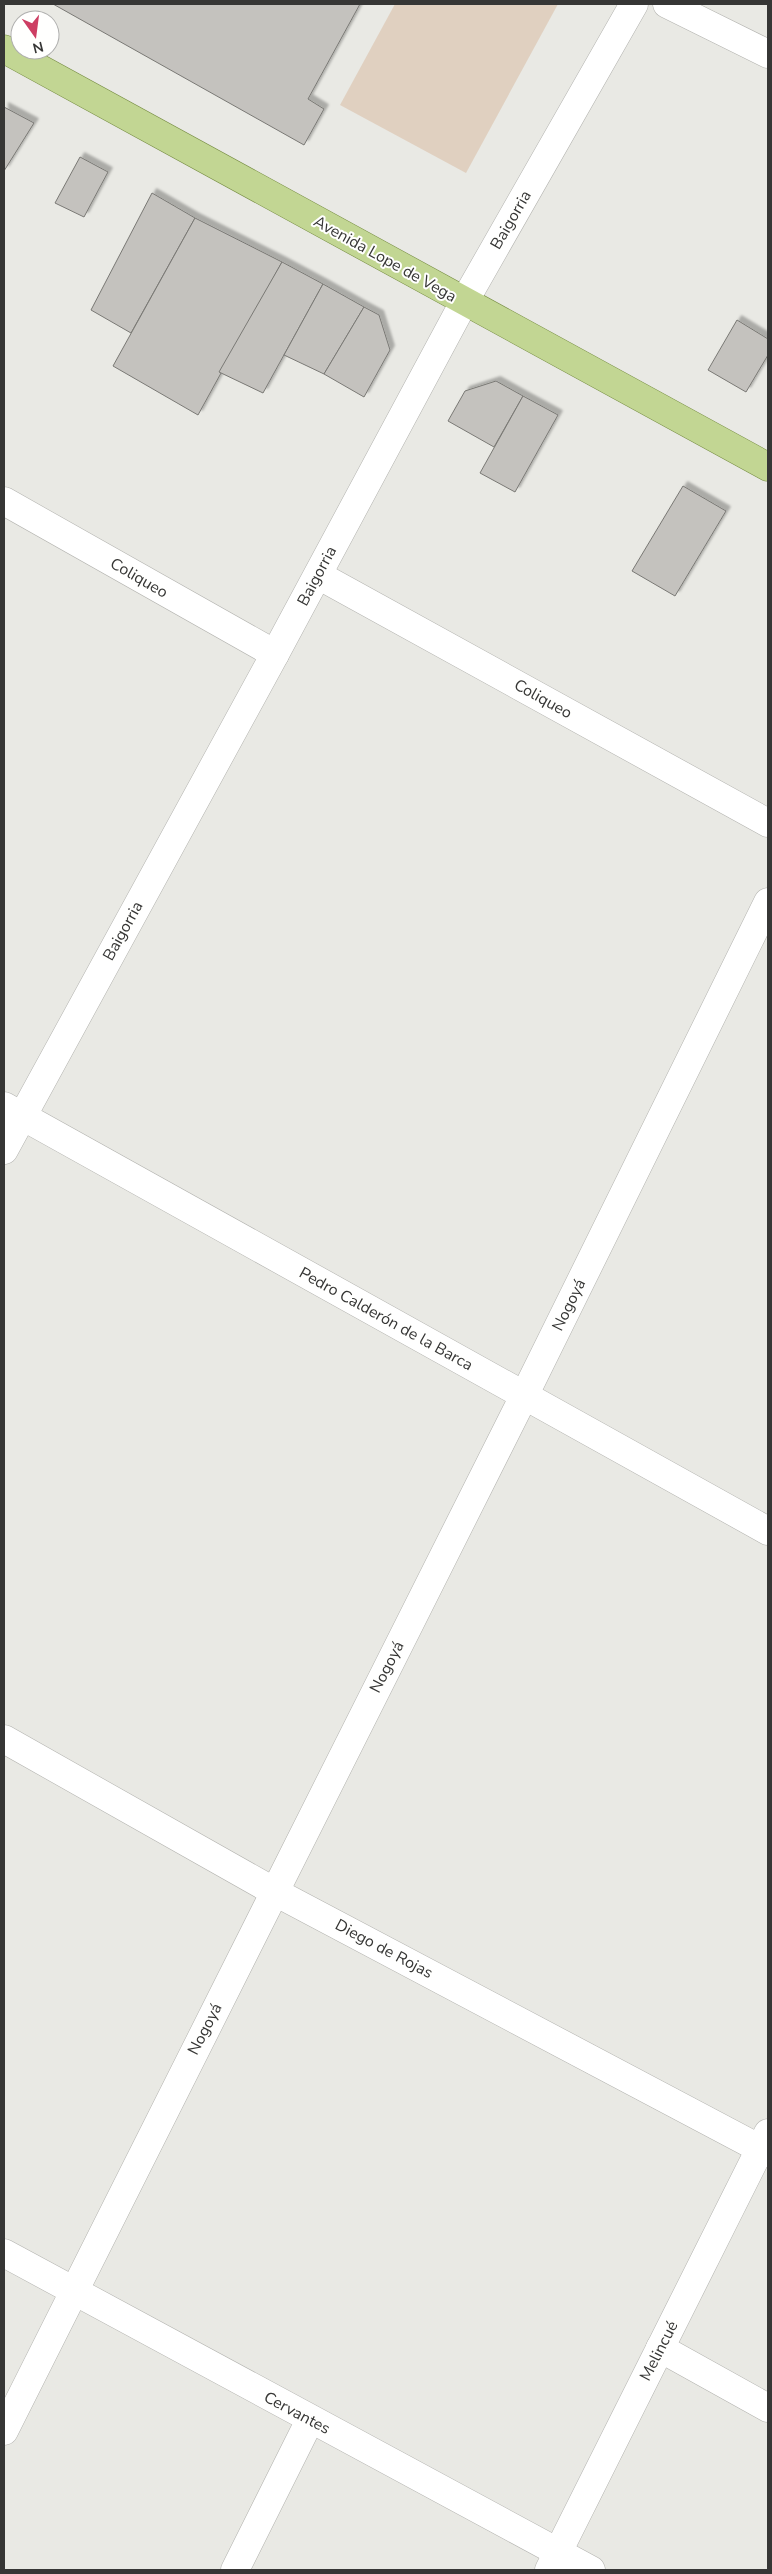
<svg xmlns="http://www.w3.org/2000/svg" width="772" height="2574" viewBox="0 0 772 2574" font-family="'Nunito Sans',sans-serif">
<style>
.green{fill:#e0d0c0}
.building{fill:#c4c2be;stroke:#7a7975;filter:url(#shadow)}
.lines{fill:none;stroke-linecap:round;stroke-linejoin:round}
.minor-casing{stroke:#b3b3af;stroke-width:29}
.major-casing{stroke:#768c43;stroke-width:29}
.minor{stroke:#fff;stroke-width:28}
.major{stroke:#c2d693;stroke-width:28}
.labels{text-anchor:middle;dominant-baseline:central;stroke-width:4;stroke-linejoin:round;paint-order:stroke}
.street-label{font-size:16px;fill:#363635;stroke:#fffffe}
</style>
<defs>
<filter id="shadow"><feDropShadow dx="4.5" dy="-4.5" stdDeviation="1" flood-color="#0004"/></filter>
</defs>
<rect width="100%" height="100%" fill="#e9e9e4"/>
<!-- green -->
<path class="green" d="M 395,4 L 558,4 L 466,173 L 340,105 Z"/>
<!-- building -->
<g class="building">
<path d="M 53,4 L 360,4 L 308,99 L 324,109 L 304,145 Z"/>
<path d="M 4,107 L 34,123 L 4,171 Z"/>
<path d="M 80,157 L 108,172 L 84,217 L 55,203 Z"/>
<path d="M 152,193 L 195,218 L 131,333 L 91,310 Z"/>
<path d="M 195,218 L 282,262 L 198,415 L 113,366 Z"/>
<path d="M 282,262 L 323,284 L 263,393 L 219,372 Z"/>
<path d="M 323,284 L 364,307 L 324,374 L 284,355 Z"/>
<path d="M 364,307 L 379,315 L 390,350 L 364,397 L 324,374 Z"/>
<path d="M 737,320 L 768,339 L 768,355 L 746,392 L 708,370 Z"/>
<path d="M 496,381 L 523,396 L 494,447 L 448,421 L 465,391 Z"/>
<path d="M 523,396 L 558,415 L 515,492 L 480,473 Z"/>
<path d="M 683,486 L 726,511 L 675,596 L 632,571 Z"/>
</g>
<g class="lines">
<!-- minor casing -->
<g class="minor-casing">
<g id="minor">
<path d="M 667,4 L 768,54"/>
<path d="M 4,501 L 275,654"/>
<path d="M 318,575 L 768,823"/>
<path d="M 4,1106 L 768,1531"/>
<path d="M 4,1150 L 275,654 L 464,302 L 634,4"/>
<path d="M 4,1739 L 275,1892 L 768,2153"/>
<path d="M 4,2253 L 591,2570"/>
<path d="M 660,2348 L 768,2408"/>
<path d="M 4,2431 L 524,1396 L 768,902"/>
<path d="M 235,2570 L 310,2420"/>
<path d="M 549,2570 L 768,2133"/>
</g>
</g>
<!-- major casing -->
<g class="major-casing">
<path id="major" d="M 4,49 L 768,467"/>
</g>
<!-- minor -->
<use href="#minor" class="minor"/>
<!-- major -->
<use href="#major" class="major"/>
</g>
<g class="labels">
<!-- street labels -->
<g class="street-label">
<text transform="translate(511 220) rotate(-60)">Baigorria</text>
<text transform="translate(385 259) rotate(29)">Avenida Lope de Vega</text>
<text transform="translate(317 576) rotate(-62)">Baigorria</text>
<text transform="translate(139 578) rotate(30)">Coliqueo</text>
<text transform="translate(543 699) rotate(29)">Coliqueo</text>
<text transform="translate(123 931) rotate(-61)">Baigorria</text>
<text transform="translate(569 1305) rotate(-64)">Nogoyá</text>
<text transform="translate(386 1319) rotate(29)">Pedro Calderón de la Barca</text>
<text transform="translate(387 1667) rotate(-63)">Nogoyá</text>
<text transform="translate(384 1949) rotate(28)">Diego de Rojas</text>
<text transform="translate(205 2029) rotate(-63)">Nogoyá</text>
<text transform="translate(659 2351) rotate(-63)">Melincué</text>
<text transform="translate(297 2413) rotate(28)">Cervantes</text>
</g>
</g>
<!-- border -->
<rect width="772" height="2574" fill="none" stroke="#363635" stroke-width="10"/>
<!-- north arrow -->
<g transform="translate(35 35) rotate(166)"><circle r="24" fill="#fffffe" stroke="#afafae"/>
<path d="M0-4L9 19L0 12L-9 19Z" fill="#cd3e63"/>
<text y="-8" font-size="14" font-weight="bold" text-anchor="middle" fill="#363635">N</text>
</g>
</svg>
